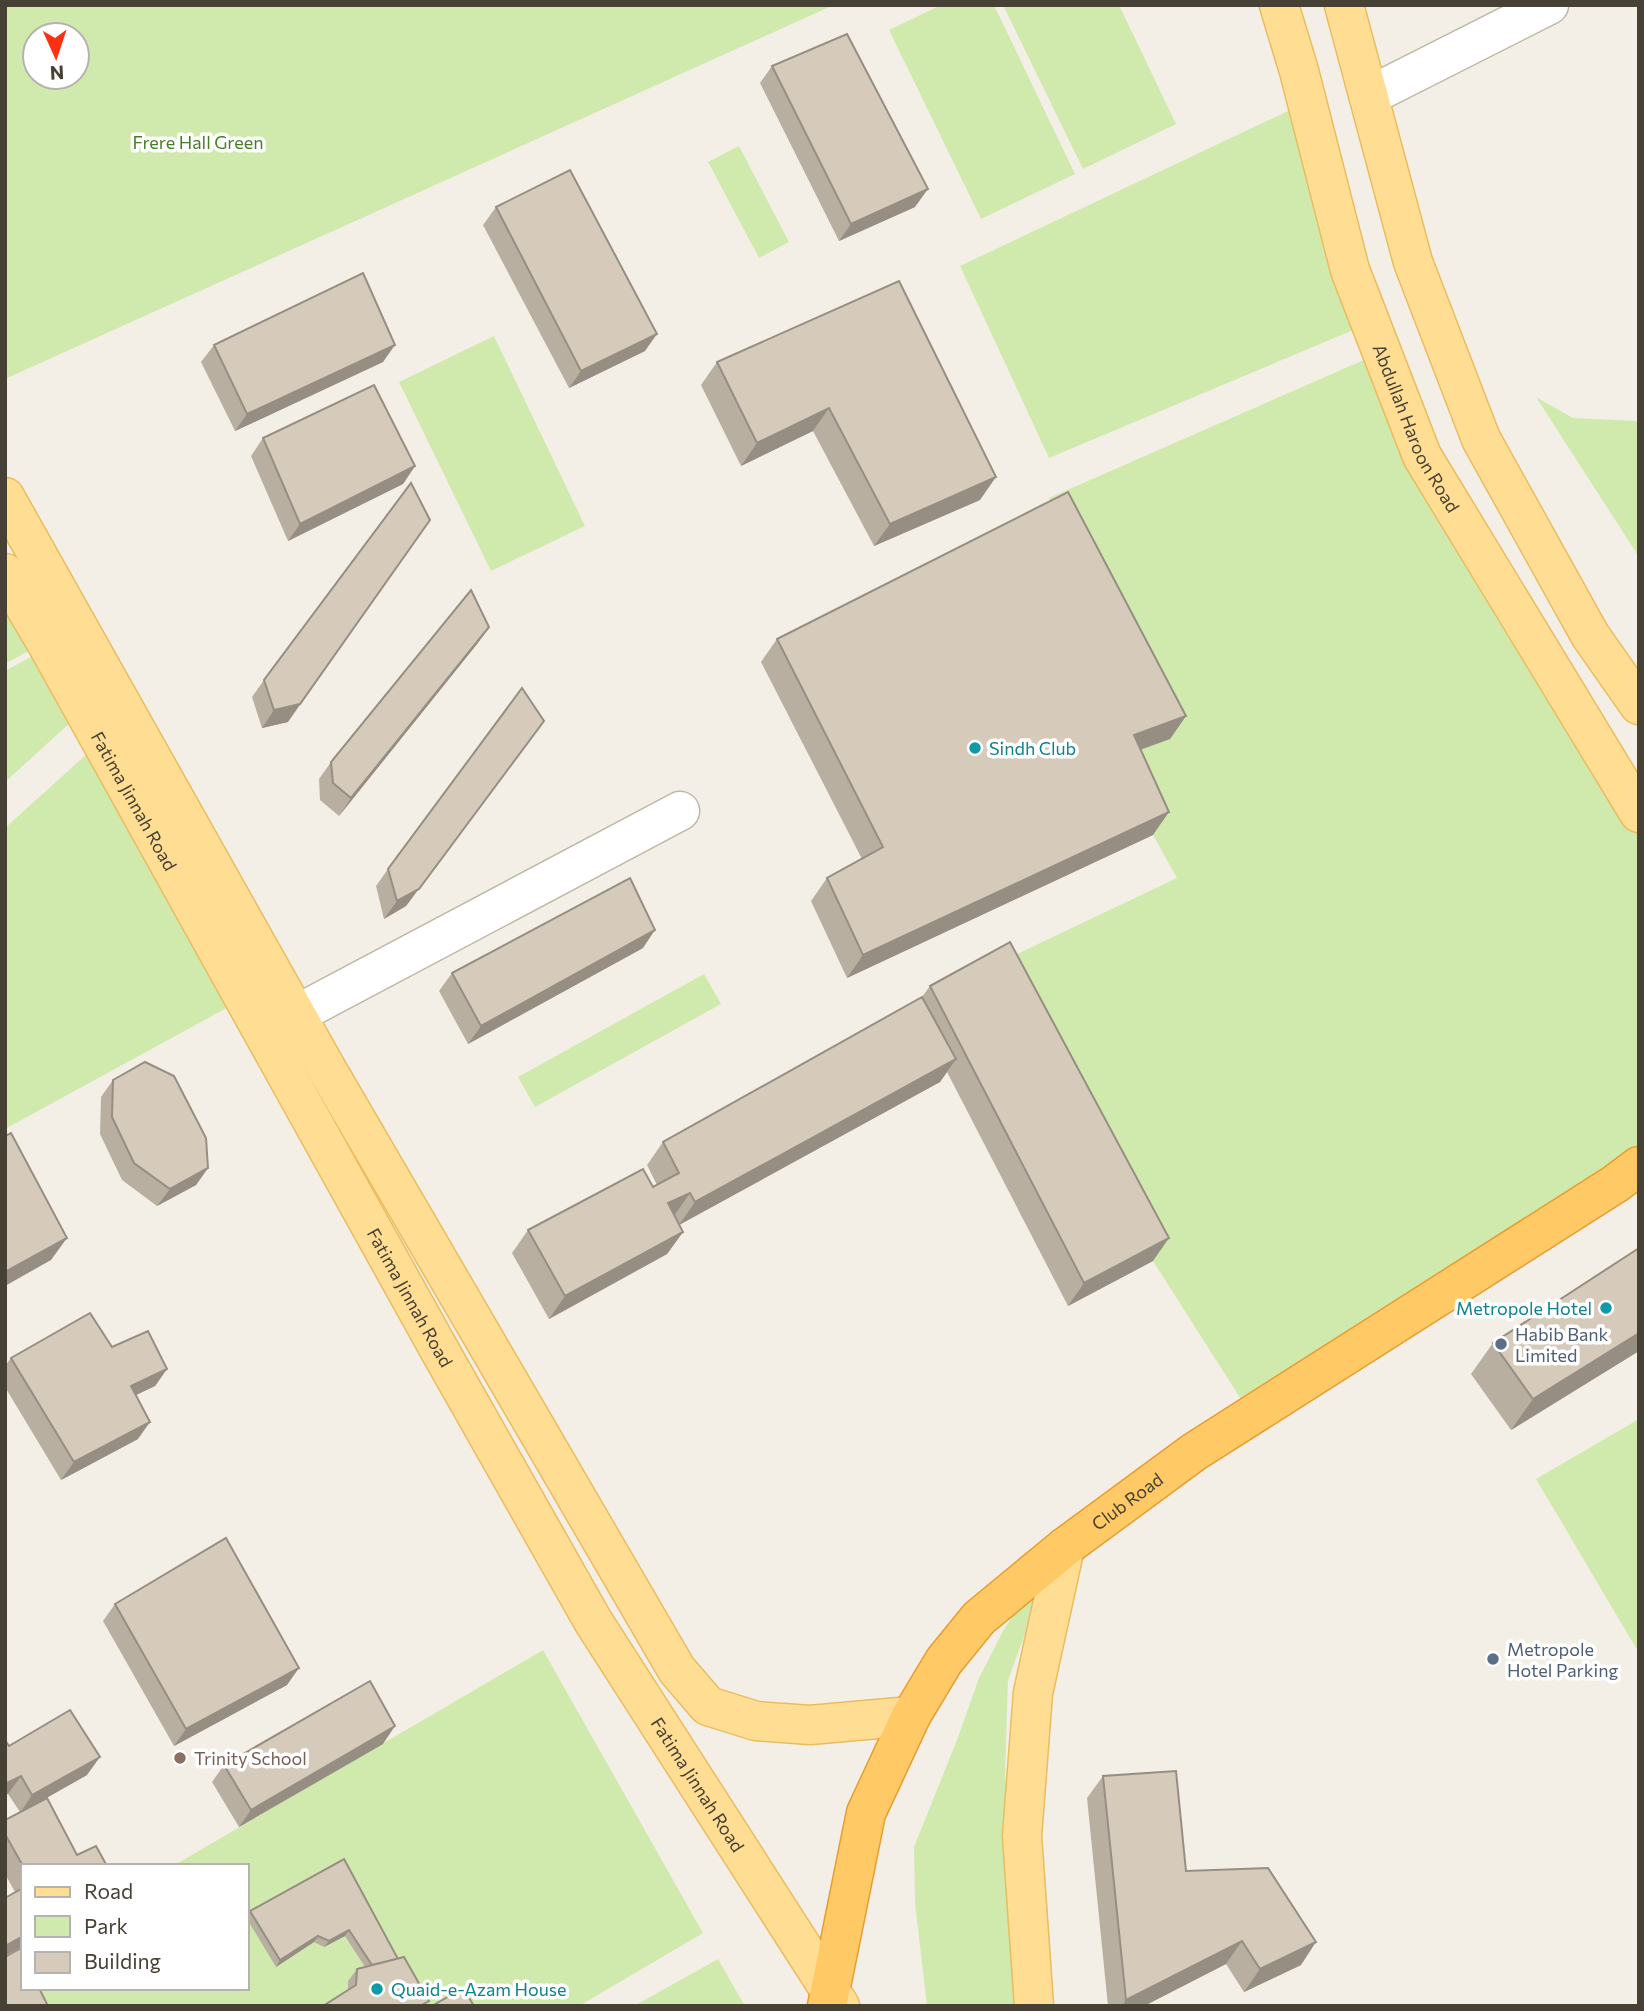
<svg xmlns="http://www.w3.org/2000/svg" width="1644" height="2011" viewBox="0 0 1644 2011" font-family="Commissioner,sans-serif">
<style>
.green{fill:#d0eaad;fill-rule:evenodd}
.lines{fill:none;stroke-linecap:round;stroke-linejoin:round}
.minor-casing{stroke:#c0b7a8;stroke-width:41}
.major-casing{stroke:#e9bc5f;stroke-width:41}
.highway-casing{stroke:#e59e2f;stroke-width:41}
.minor{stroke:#fff;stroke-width:38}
.major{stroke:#ffde94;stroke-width:38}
.highway{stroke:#ffc966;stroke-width:38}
.wall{fill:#b8afa1}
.shaded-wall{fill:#968e83}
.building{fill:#d6cbbb;stroke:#968e83;stroke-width:2}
.culture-dot{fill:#0f9aa8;stroke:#fff;stroke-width:2.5}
.service-dot{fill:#5c6f8a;stroke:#fff;stroke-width:2.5}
.education-dot{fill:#8d6e63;stroke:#fff;stroke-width:2.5}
.labels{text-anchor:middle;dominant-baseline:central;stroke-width:7;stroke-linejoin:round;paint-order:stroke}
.park-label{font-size:18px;fill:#487c25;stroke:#fff}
.street-label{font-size:18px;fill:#474035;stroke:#fff}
.culture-label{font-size:18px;fill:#0d838f;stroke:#fff;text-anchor:start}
.service-label{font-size:18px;fill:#4e5e75;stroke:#fff;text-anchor:start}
.education-label{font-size:18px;fill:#785e54;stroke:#fff;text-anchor:start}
</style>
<rect width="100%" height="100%" fill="#f4efe6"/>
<!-- green -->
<g class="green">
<path d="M 5,5 L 834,5 L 5,379 ZM 35,35 L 77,35 L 77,77 L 35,77 Z"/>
<path d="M 941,5 L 994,5 L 1075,174 L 981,219 L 889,30 Z"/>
<path d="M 1003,5 L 1119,5 L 1176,124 L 1083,169 Z"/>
<path d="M 1307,102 L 1370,323 L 1049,458 L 960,266 Z"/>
<path d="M 739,146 L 789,242 L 759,258 L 708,162 Z"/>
<path d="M 494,336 L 585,526 L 491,571 L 399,382 Z"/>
<path d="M 1382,352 L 1639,794 L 1639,1165 L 1251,1415 L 1153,1261 L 994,965 L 1177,878 L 1153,835 L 1118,758 L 1170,738 L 1049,498 Z"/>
<path d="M 1536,397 L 1573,418 L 1639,421 L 1639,557 Z"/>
<path d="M 5,579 L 40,645 L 5,664 Z"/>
<path d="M 44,650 L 82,712 L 5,782 L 5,671 Z"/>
<path d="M 99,743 L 243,999 L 5,1129 L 5,828 Z"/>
<path d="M 704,974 L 721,1004 L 535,1107 L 518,1077 Z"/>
<path d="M 1639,1419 L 1639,1653 L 1536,1479 Z"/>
<path d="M 1058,1545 L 1008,1680 L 1005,1775 L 1026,2006 L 927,2006 L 915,1903 L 914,1847 L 957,1740 L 979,1678 L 1003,1631 Z"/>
<path d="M 543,1650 L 703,1933 L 579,2006 L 41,2006 L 34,1995 L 46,1988 L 247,1988 L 247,1866 L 173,1866 Z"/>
<path d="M 718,1959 L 745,2006 L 634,2006 Z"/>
</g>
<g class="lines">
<!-- minor casing -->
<g class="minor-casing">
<g id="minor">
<path d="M 1369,96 L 1549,5"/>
<path d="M 267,1030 L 680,811"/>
</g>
</g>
<!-- major casing -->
<g class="major-casing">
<g id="major">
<path id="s1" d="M 1279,5 L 1299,71 L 1350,270 L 1422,456 L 1639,813"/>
<path d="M 1344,5 L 1413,262 L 1481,439 L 1590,635 L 1639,705"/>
<path d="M 5,497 L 325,1066 L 677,1670 L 708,1706 L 756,1721 L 810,1725 L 911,1716"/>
<path id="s2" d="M 5,573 L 47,644 L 440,1351 L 593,1621 L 840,2006"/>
<path d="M 1034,2006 L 1022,1836 L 1033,1693 L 1065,1547"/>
</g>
</g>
<!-- highway casing -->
<g class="highway-casing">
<g id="highway">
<path id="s3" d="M 827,2006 L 866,1813 L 911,1716 L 944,1661 L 979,1618 L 1065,1547 L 1194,1452 L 1615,1184 L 1639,1166"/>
</g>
</g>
<!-- minor -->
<use href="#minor" class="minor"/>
<!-- major -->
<use href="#major" class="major"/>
<!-- highway -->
<use href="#highway" class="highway"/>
</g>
<!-- wall -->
<g class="wall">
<path d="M 772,66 L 915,207 L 839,241 L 760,83 Z"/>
<path d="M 496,207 L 645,351 L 569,388 L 483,225 Z"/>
<path d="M 899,281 L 980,500 L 874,546 L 813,431 L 741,466 L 701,385 L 717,362 Z"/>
<path d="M 214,345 L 383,362 L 235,431 L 201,362 Z"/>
<path d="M 263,438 L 415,466 L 403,484 L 288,541 L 251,456 Z"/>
<path d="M 489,627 L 477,644 L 339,816 L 320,800 L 319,779 L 331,762 Z"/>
<path d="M 777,639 L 1186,716 L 1170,739 L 1140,749 L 1153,835 L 847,978 L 811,901 L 827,878 L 862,859 L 761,662 Z"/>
<path d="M 264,680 L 288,722 L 262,728 L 252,697 Z"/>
<path d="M 544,721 L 406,906 L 384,919 L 376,886 L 388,869 Z"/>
<path d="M 643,948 L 468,1044 L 439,991 L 452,973 Z"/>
<path d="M 930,986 L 1153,1261 L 1068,1306 L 947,1072 L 940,1082 L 679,1225 L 683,1232 L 667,1254 L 549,1319 L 512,1253 L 528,1230 L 657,1185 L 647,1165 L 663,1142 L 922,997 Z"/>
<path d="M 113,1080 L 208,1168 L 196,1185 L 157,1206 L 122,1180 L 100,1134 L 101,1097 Z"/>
<path d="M 1493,1343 L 1639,1351 L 1511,1430 L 1471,1374 Z"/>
<path d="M 112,1347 L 167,1369 L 155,1386 L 136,1395 L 138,1439 L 61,1480 L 5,1387 L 5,1366 L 11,1358 Z"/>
<path d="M 115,1604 L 287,1685 L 174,1746 L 103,1621 Z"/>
<path d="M 383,1744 L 239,1827 L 212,1782 L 224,1765 Z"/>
<path d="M 9,1746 L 87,1775 L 37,1803 L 77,1855 L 107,1866 L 23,1866 L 23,1946 L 15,1892 L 5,1874 L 5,1820 L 20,1812 L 8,1794 Z"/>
<path d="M 1103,1776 L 1186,1871 L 1301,1965 L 1244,1992 L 1226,1964 L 1144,2006 L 1108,2006 L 1087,1798 Z"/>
<path d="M 344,1859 L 398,1959 L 348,1990 L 348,1981 L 357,1969 L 365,1967 L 345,1936 L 324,1947 L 314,1942 L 276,1967 L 247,1919 L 247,1916 L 250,1911 Z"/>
</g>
<!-- shaded-wall -->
<g class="shaded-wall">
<path d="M 928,189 L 915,207 L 839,241 L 851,224 Z"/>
<path d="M 657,334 L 645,351 L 569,388 L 581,371 Z"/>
<path d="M 395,345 L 383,362 L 235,431 L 247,414 Z"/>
<path d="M 829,408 L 813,431 L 741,466 L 757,443 Z"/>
<path d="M 415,466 L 403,484 L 288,541 L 300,524 Z"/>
<path d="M 996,477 L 980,500 L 874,546 L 890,524 Z"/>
<path d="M 417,537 L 288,722 L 262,728 L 274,710 Z"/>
<path d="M 489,627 L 477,644 L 339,816 L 351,798 Z"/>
<path d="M 1186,716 L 1170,739 L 1118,758 L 1134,735 Z"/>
<path d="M 544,721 L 406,906 L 384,919 L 397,901 Z"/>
<path d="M 1169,812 L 1153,835 L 847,978 L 863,955 Z"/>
<path d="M 655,930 L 643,948 L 468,1044 L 481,1026 Z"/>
<path d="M 956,1059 L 940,1082 L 679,1225 L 695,1202 Z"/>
<path d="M 208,1168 L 196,1185 L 157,1206 L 170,1189 Z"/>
<path d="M 690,1193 L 674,1216 L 668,1203 Z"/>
<path d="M 683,1232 L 667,1254 L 549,1319 L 565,1296 Z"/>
<path d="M 67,1238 L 51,1260 L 5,1286 L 5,1272 Z"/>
<path d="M 1169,1238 L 1153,1261 L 1068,1306 L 1084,1283 Z"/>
<path d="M 1639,1333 L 1639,1351 L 1511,1430 L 1533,1399 Z"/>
<path d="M 167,1369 L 155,1386 L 119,1403 L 131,1386 Z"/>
<path d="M 150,1422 L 138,1439 L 61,1480 L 74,1462 Z"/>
<path d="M 299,1668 L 287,1685 L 174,1746 L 186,1729 Z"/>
<path d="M 395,1726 L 383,1744 L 239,1827 L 251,1810 Z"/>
<path d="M 100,1757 L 87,1775 L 20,1813 L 32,1795 Z"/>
<path d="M 21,1776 L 8,1794 L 5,1795 L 5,1784 Z"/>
<path d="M 349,1930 L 345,1936 L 324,1947 L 329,1941 Z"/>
<path d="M 23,1936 L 23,1946 L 5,1956 L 5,1946 Z"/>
<path d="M 318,1936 L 314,1942 L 276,1967 L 280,1960 Z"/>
<path d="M 1242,1941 L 1226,1964 L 1144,2006 L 1122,2006 L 1126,2000 Z"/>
<path d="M 1316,1942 L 1301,1965 L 1244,1992 L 1260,1969 Z"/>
</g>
<!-- building -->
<g class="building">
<path d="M 847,34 L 928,189 L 851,224 L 772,66 Z"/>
<path d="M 570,170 L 657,334 L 581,371 L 496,207 Z"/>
<path d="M 363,273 L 395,345 L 247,414 L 214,345 Z"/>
<path d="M 899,281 L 996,477 L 890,524 L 829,408 L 757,443 L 717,362 Z"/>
<path d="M 374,385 L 415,466 L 300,524 L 263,438 Z"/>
<path d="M 411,483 L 430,520 L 300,704 L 274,710 L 264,680 Z"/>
<path d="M 1068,492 L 1186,716 L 1134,735 L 1169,812 L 863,955 L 827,878 L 883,847 L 777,639 Z"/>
<path d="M 471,590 L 489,627 L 351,798 L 333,783 L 331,762 Z"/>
<path d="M 522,688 L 544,721 L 419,889 L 397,901 L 388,869 Z"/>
<path d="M 630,878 L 655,930 L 481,1026 L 452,973 Z"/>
<path d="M 1010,942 L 1169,1238 L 1084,1283 L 930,986 Z"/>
<path d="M 922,997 L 956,1059 L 695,1202 L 690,1193 L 668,1203 L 683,1232 L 565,1296 L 528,1230 L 643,1169 L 653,1187 L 679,1173 L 663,1142 Z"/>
<path d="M 145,1062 L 174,1076 L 206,1138 L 208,1168 L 170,1189 L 134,1163 L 112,1117 L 113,1080 Z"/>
<path d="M 11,1133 L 67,1238 L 5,1272 L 5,1136 Z"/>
<path d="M 1639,1248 L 1639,1333 L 1533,1399 L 1493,1343 Z"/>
<path d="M 90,1313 L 112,1347 L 148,1331 L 167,1369 L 131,1386 L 150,1422 L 74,1462 L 11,1358 Z"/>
<path d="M 226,1538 L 299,1668 L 186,1729 L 115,1604 Z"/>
<path d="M 370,1681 L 395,1726 L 251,1810 L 224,1765 Z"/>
<path d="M 70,1710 L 100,1757 L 32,1795 L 21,1776 L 5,1784 L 5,1740 L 9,1746 Z"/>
<path d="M 1176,1771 L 1186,1871 L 1268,1868 L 1316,1942 L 1260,1969 L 1242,1941 L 1126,2000 L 1103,1776 Z"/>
<path d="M 47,1798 L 77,1855 L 96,1846 L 107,1866 L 23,1866 L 5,1834 L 5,1820 Z"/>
<path d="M 344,1859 L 398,1959 L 372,1965 L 349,1930 L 329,1941 L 318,1936 L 280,1960 L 250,1911 Z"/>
<path d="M 23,1888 L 23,1936 L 5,1946 L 5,1898 Z"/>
<path d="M 23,1947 L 23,1988 L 39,1988 L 48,2006 L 5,2006 L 5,1957 Z"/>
<path d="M 404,1957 L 429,2001 L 420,2006 L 323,2006 L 356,1985 L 357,1969 Z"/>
<path d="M 463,1988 L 474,2006 L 432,2006 Z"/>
</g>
<!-- markers -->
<g class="culture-dot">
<circle cx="975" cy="748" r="7"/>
<circle cx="1606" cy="1308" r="7"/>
<circle cx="377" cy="1989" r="7"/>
</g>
<g class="service-dot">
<circle cx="1501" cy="1344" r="7"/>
<circle cx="1493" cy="1659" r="7"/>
</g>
<circle class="education-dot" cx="180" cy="1758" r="7"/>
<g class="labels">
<!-- park labels -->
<g class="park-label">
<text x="198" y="142">Frere Hall Green</text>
</g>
<!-- street labels -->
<g class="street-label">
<text stroke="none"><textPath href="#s1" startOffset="446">Abdullah Haroon Road</textPath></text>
<text stroke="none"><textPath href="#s2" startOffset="262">Fatima Jinnah Road</textPath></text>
<text stroke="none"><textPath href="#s2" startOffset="830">Fatima Jinnah Road</textPath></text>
<text stroke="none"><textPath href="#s3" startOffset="612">Club Road</textPath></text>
<text stroke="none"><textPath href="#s2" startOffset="1396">Fatima Jinnah Road</textPath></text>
</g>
<!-- culture labels -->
<g class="culture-label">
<text x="989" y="748">Sindh Club</text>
<text x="1592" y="1308" text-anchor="end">Metropole Hotel</text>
<text x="391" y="1989">Quaid-e-Azam House</text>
</g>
<!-- service labels -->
<g class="service-label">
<text x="1515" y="1334">Habib Bank<tspan x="1515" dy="21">Limited</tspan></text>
<text x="1507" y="1649">Metropole<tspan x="1507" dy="21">Hotel Parking</tspan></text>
</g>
<!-- education labels -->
<g class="education-label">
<text x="194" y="1758">Trinity School</text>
</g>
</g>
<!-- border -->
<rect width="1644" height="2011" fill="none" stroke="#474035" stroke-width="14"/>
<!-- legend -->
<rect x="21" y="1864" width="228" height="126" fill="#ffffff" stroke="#b5b3ae" stroke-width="2"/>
<rect x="35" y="1887" width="35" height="10" fill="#ffde94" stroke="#b5b3ae" stroke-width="2"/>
<text x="84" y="1899" font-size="21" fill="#474035">Road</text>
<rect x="35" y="1916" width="35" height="21" fill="#d0eaad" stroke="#b5b3ae" stroke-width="2"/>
<text x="84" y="1934" font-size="21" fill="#474035">Park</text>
<rect x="35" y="1952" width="35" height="21" fill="#d6cbbb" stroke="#b5b3ae" stroke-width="2"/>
<text x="84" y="1969" font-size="21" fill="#474035">Building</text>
<!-- north arrow -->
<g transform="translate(56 56) rotate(177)"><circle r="33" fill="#ffffff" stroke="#b5b3ae" stroke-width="2"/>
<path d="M0-5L12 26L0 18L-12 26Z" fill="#ff3012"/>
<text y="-10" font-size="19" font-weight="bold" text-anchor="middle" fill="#474035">N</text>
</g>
</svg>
